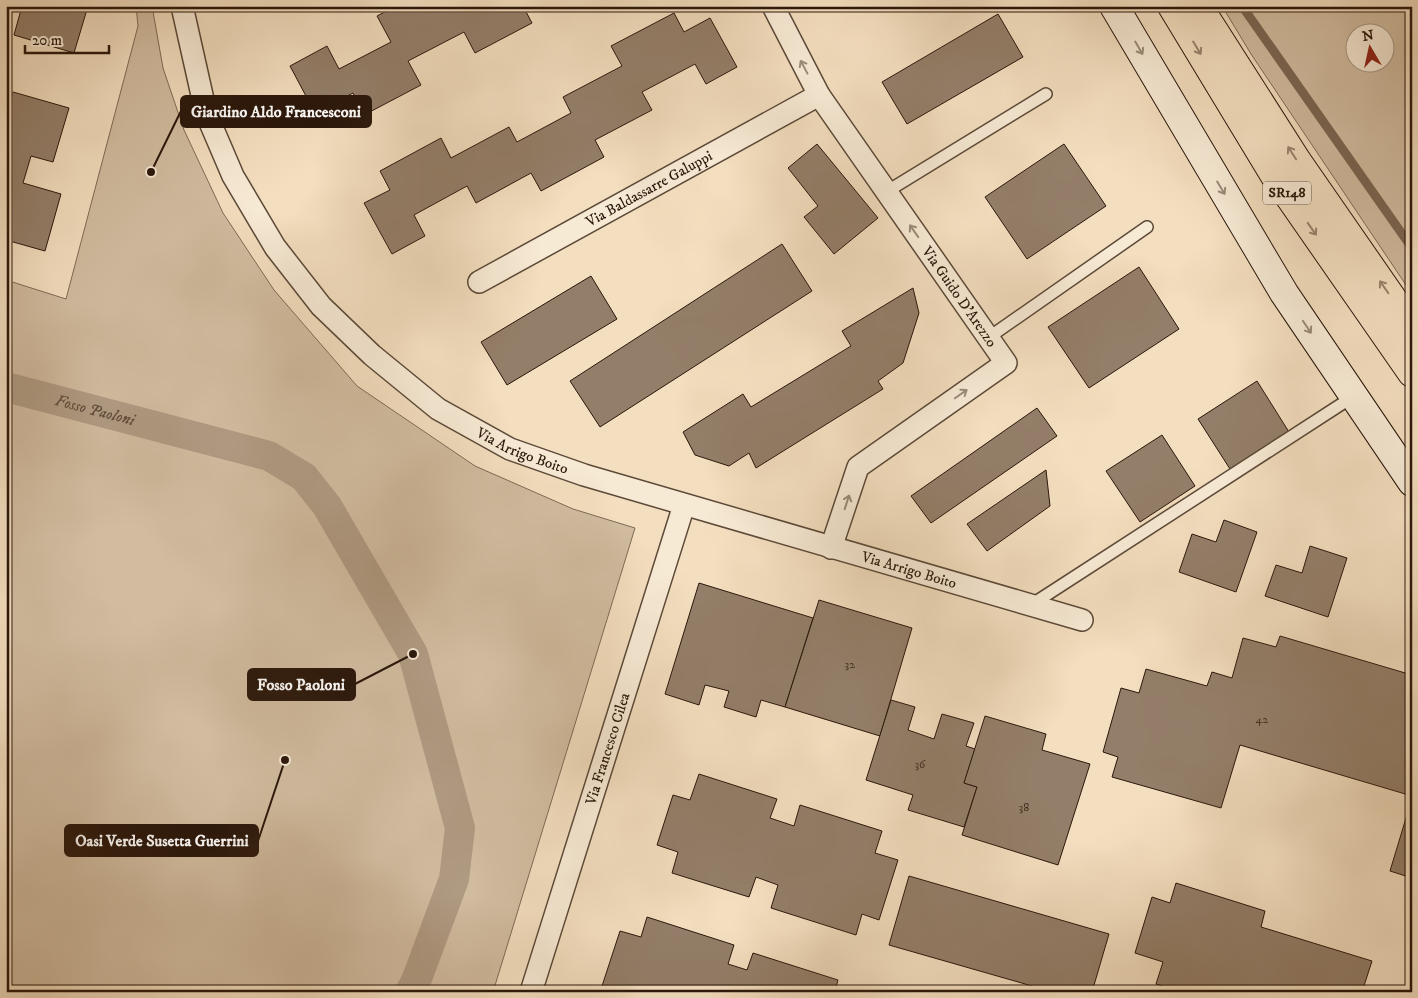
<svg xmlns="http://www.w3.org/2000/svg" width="1418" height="998" viewBox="0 0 1418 998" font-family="'IM FELL DW Pica',serif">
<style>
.green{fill:#d1bca0;stroke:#7e6a56;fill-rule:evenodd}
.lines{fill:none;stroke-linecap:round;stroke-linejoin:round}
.stream{stroke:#7a6652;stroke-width:9}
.canal{stroke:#af9a82;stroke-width:30}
.building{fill:#937e69;stroke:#2a170b}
.lane-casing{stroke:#5c4938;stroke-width:14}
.street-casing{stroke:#5c4938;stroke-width:24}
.secondary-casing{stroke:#2a170b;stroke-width:30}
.primary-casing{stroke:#2a170b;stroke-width:30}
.lane{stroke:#f7ead5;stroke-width:11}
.street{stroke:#f7ead5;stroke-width:21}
.secondary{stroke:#f7ead5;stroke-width:28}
.primary{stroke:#f3debf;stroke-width:28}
.oneway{stroke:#9b8b7a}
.oneway2{stroke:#99846e}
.labels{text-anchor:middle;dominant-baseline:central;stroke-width:5;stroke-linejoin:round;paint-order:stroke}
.number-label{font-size:12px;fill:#443122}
.shield{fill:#f7ead5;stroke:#685648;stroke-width:1}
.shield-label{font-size:14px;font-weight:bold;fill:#2a170b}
.street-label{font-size:15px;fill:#2a170b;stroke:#f7ead5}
.water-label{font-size:16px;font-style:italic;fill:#5f4b3b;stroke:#f7ead5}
.leader{fill:none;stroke:#2a170b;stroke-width:2}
.callout-dot{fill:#2a170b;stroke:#f7ead5;stroke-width:2}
.callout{fill:#2a170b;stroke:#2a170b;stroke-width:2}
.callout-label{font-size:16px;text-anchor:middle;font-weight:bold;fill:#fff}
</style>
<rect width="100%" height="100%" fill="#f3debf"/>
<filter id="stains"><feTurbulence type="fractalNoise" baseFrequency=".004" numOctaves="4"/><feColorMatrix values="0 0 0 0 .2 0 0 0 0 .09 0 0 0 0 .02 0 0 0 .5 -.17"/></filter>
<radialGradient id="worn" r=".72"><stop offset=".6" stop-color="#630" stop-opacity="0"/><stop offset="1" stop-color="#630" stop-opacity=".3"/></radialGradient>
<!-- green -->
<g class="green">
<path d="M 136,6 L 152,6 L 163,68 L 184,130 L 223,213 L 274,290 L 357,386 L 475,466 L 573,509 L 635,528 L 493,992 L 6,992 L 6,280 L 66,299 L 138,26 Z"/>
<path d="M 1222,6 L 1412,6 L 1412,294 L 1251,54 ZM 1356,32 L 1386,32 L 1386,62 L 1356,62 Z"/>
</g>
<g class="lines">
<!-- stream -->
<path class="stream" d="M 1242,6 L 1412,248"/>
<!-- canal -->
<path class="canal" id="s1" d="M 6,387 L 269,456 L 304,477 L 327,506 L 413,654 L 460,828 L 454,879 L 416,981 L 410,992"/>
</g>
<!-- building -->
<g class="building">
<path d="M 22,6 L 88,6 L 74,53 L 14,35 Z"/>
<path d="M 396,6 L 523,6 L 532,23 L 475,53 L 464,32 L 408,61 L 421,85 L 364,115 L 353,93 L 315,113 L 290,66 L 327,46 L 339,69 L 391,42 L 377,16 Z"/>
<path d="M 674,13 L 684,32 L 710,18 L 737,67 L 706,84 L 695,64 L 642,92 L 652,110 L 595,140 L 604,157 L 541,191 L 531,173 L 476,203 L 467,186 L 414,215 L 425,236 L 392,254 L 364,203 L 390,190 L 380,171 L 441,138 L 451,158 L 509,127 L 517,142 L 571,113 L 563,97 L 622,66 L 611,46 Z"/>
<path d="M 998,14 L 1023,57 L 907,124 L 882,82 Z"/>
<path d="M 13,92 L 69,108 L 53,162 L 31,156 L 23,183 L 61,194 L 45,251 L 6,240 L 6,117 Z"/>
<path d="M 817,144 L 878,218 L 834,254 L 804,217 L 818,206 L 788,168 Z"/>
<path d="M 1064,144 L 1106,206 L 1027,259 L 985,197 Z"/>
<path d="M 782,244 L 812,291 L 600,427 L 570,381 Z"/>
<path d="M 1139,267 L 1179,329 L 1089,388 L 1048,327 Z"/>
<path d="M 591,276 L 617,319 L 507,385 L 481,342 Z"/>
<path d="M 913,288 L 919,313 L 903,363 L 878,381 L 883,389 L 756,468 L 749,453 L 729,466 L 695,455 L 683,432 L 743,394 L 751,407 L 851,346 L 842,331 Z"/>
<path d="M 1257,381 L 1289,432 L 1230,469 L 1198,419 Z"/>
<path d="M 1037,408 L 1057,436 L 931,523 L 911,496 Z"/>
<path d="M 1162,435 L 1195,486 L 1140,522 L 1106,471 Z"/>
<path d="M 1046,470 L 1050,506 L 987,551 L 967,524 Z"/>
<path d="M 1224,520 L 1257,532 L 1236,592 L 1179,572 L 1192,534 L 1216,542 Z"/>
<path d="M 1310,546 L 1347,558 L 1328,617 L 1265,596 L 1276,565 L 1302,573 Z"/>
<path d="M 699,583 L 813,618 L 785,707 L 761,700 L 756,717 L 724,707 L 729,691 L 705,685 L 699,705 L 665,694 Z"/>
<path d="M 819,600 L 912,628 L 880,736 L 785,707 Z"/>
<path d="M 1280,636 L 1412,675 L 1412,796 L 1240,745 L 1221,808 L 1112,777 L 1118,757 L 1103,752 L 1121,688 L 1139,693 L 1146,669 L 1207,686 L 1212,672 L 1232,678 L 1243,638 L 1276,647 Z"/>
<path d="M 891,700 L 915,707 L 908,730 L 934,739 L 942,714 L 974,723 L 966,746 L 975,749 L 964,783 L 977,787 L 964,827 L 908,810 L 913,795 L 866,780 Z"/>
<path d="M 985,716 L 1046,734 L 1042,750 L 1090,764 L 1058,865 L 962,835 L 977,787 L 964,783 Z"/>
<path d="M 699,774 L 777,799 L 770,818 L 794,826 L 800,805 L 882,831 L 875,853 L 898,860 L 879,920 L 862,914 L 856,935 L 771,908 L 778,885 L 756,877 L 749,897 L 672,873 L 678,852 L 657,845 L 673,795 L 690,800 Z"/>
<path d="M 1412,798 L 1412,878 L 1390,871 Z"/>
<path d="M 909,876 L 1109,934 L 1092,992 L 1053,992 L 889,945 Z"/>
<path d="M 1176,883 L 1265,911 L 1261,927 L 1372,961 L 1362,992 L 1260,992 L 1241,986 L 1239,992 L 1180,992 L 1156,984 L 1163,962 L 1135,953 L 1152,897 L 1170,903 Z"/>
<path d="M 647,917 L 734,945 L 728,964 L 747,970 L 753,953 L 838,980 L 835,991 L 838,992 L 619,992 L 602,986 L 620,931 L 641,937 Z"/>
</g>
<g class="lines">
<!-- lane casing -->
<g class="lane-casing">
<g id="lane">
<path d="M 886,192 L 1046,94"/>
<path d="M 988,338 L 1147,227"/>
<path d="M 1031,605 L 1354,396"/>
</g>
</g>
<!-- street casing -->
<g class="street-casing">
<g id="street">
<path id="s2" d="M 182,6 L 206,113 L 233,176 L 275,247 L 321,306 L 372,355 L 438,409 L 510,449 L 584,475 L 1082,620"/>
<path id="s3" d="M 773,6 L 819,95 L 1006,363 L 858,467 L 831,548"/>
<path id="s4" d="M 479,282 L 819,95"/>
<path id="s5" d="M 531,992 L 684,505"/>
</g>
</g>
<!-- secondary casing -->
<g class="secondary-casing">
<path id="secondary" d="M 1114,6 L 1284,293 L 1412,482"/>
</g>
<!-- primary casing -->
<g class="primary-casing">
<g id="primary">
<path d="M 1172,6 L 1275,176 L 1412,373"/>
<path d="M 1198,6 L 1297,161 L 1412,327"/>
</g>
</g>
<!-- lane -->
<use href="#lane" class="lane"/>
<!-- street -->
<use href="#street" class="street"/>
<!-- secondary -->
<use href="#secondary" class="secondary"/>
<!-- primary -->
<use href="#primary" class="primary"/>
</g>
<!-- one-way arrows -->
<defs><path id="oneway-shaft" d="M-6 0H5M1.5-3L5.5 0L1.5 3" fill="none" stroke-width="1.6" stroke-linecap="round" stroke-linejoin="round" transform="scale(1.25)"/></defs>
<g class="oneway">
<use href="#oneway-shaft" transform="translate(1139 48) rotate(60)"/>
<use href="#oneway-shaft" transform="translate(804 67) rotate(-118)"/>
<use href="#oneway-shaft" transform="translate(1221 188) rotate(59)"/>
<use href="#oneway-shaft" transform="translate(914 231) rotate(-125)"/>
<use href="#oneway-shaft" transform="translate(1307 327) rotate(56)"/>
<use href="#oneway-shaft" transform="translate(961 394) rotate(-35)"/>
<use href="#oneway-shaft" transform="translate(847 502) rotate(-72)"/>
</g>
<g class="oneway2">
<use href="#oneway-shaft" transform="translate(1197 48) rotate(59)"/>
<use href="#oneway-shaft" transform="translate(1292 153) rotate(-123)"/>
<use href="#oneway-shaft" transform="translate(1312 229) rotate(55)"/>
<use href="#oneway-shaft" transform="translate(1384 287) rotate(-125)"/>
</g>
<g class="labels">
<!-- number labels -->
<g class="number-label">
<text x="850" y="664">32</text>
<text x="1262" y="719">42</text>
<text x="920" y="764">36</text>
<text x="1024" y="807">38</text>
</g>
<!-- shield labels -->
<rect class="shield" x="1263" y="181.5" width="48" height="23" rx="4"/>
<g class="shield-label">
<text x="1287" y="193">SR148</text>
</g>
<!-- street labels -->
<g class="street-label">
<text stroke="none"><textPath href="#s4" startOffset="194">Via Baldassarre Galuppi</textPath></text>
<text stroke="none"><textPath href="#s3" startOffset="346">Via Guido D'Arezzo</textPath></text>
<text stroke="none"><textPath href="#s2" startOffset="586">Via Arrigo Boito</textPath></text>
<text stroke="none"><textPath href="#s2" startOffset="991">Via Arrigo Boito</textPath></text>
<text stroke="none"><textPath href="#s5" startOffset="255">Via Francesco Cilea</textPath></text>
</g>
<!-- water labels -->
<g class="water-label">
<text stroke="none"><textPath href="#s1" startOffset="92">Fosso Paoloni</textPath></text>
</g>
</g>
<!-- callouts -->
<path class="leader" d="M151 172L181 111M413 654L355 684M285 760L258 841"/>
<g class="callout-dot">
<circle cx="151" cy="172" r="5"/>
<circle cx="413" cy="654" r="5"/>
<circle cx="285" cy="760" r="5"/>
</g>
<g class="callout">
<rect x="181" y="96" width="190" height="31" rx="5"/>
<rect x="248" y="669" width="107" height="31" rx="5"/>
<rect x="65" y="825" width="193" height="31" rx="5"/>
</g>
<g class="callout-label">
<text x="276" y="117">Giardino Aldo Francesconi</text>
<text x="301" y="690">Fosso Paoloni</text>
<text x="162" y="846">Oasi Verde Susetta Guerrini</text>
</g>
<!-- margin -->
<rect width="1418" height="998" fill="none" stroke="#f3debf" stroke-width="25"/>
<rect x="8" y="8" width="1403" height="983" fill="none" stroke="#2a170b" stroke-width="2.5"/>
<rect x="12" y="12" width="1393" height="973" fill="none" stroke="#2a170b"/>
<!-- north arrow -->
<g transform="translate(1370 48) rotate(351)"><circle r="24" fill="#f7ead5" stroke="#a59684"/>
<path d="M0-4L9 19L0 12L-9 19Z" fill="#8f2418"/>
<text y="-8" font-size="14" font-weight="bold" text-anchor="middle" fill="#2a170b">N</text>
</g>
<!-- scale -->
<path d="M25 45v8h84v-8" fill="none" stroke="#2a170b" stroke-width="2.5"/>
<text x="32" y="45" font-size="15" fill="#2a170b" stroke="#f7ead5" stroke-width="4" paint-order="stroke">20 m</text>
<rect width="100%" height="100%" filter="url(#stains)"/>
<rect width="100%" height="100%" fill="url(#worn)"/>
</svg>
